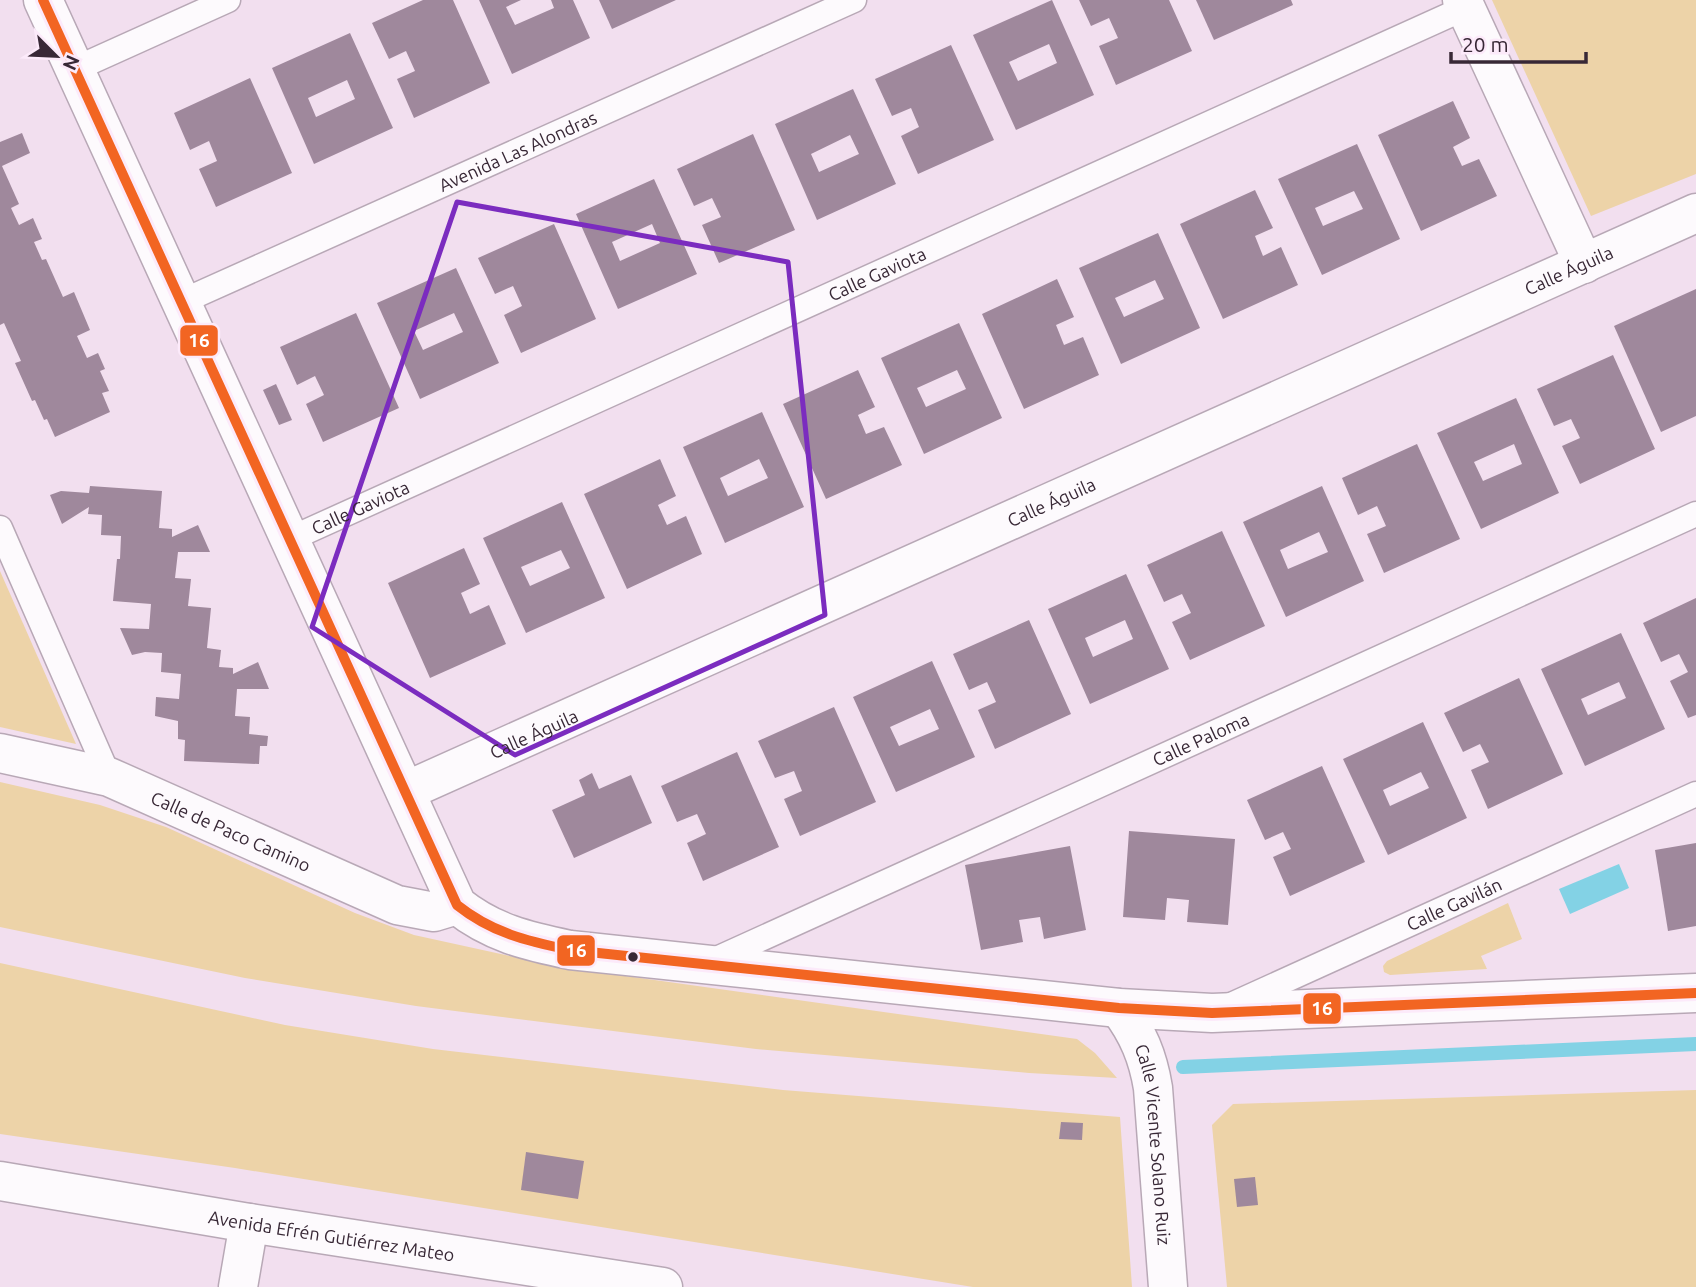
<svg xmlns="http://www.w3.org/2000/svg" width="1696" height="1287" viewBox="0 0 1696 1287" font-family="Ubuntu,sans-serif">
<style>
.green{fill:#edd3a8}
.water{fill:#83d2e5}
.lines{fill:none;stroke-linecap:round;stroke-linejoin:round}
.stream{stroke:#83d2e5;stroke-width:14}
.building{fill:#9f889c;fill-rule:evenodd}
.service-casing{stroke:#b8a8b6;stroke-width:27}
.minor-casing{stroke:#b8a8b6;stroke-width:41}
.service{stroke:#fdfafd;stroke-width:24}
.minor{stroke:#fdfafd;stroke-width:38}
.bus-1-casing{stroke:#fceafa;stroke-width:16}
.bus-1{stroke:#f26522;stroke-width:10}
.marked{fill:none;stroke:#7b2cbf;stroke-width:5;stroke-linejoin:round}
.bus-dot{fill:#382836;stroke:#fceafa;stroke-width:2.5}
.labels{text-anchor:middle;dominant-baseline:central;stroke-width:7;stroke-linejoin:round;paint-order:stroke}
.street-label{font-size:18px;fill:#382836;stroke:#fceafa}
.line-badge{stroke:#fceafa;stroke-width:2.5}
.badge-label{font-size:19px;text-anchor:middle;font-weight:bold;fill:#fff}
</style>
<rect width="100%" height="100%" fill="#f2dfef"/>
<!-- green -->
<g class="green">
<path d="M 1492,0 L 1696,0 L 1696,174 L 1591,216 Z"/>
<path d="M 0,571 L 76,744 L 0,727 Z"/>
<path d="M 0,782 L 100,805 L 166,827 L 355,913 L 414,935 L 561,967 L 1077,1039 L 1095,1053 L 1117,1078 L 1029,1073 L 756,1049 L 416,1006 L 245,978 L 0,927 Z"/>
<path d="M 1508,903 L 1522,939 L 1481,956 L 1487,969 L 1390,975 L 1384,972 L 1383,966 L 1387,961 Z"/>
<path d="M 0,963 L 285,1025 L 433,1049 L 783,1090 L 1120,1117 L 1132,1287 L 973,1287 L 235,1168 L 0,1134 Z"/>
<path d="M 1696,1090 L 1696,1287 L 1227,1287 L 1212,1125 L 1233,1104 Z"/>
</g>
<!-- water -->
<path class="water" d="M 1619,864 L 1629,888 L 1570,914 L 1559,889 Z"/>
<g class="lines">
<!-- stream -->
<path class="stream" d="M 1183,1067 L 1696,1044"/>
</g>
<!-- building -->
<g class="building">
<path d="M 423,0 L 453,0 L 490,83 L 414,118 L 397,79 L 415,71 L 406,51 L 389,59 L 372,23 Z"/>
<path d="M 479,0 L 521,0 L 506,7 L 515,25 L 554,8 L 551,0 L 573,0 L 590,38 L 512,74 Z"/>
<path d="M 599,0 L 676,0 L 612,29 Z"/>
<path d="M 1052,0 L 1094,95 L 1016,130 L 973,35 ZM 1049,44 L 1057,63 L 1018,81 L 1009,62 Z"/>
<path d="M 1079,0 L 1169,0 L 1192,51 L 1116,85 L 1099,46 L 1118,38 L 1109,18 L 1091,26 Z"/>
<path d="M 1196,0 L 1291,0 L 1293,5 L 1214,40 Z"/>
<path d="M 350,33 L 393,128 L 314,164 L 272,68 ZM 347,80 L 355,99 L 316,117 L 308,98 Z"/>
<path d="M 951,45 L 994,140 L 918,174 L 901,136 L 919,127 L 911,108 L 892,116 L 875,79 Z"/>
<path d="M 250,78 L 292,173 L 216,207 L 199,169 L 217,161 L 209,141 L 190,150 L 174,113 Z"/>
<path d="M 853,89 L 896,184 L 817,220 L 775,124 ZM 850,135 L 859,154 L 819,172 L 811,154 Z"/>
<path d="M 1453,101 L 1470,138 L 1453,147 L 1462,166 L 1479,159 L 1497,196 L 1421,231 L 1378,135 Z"/>
<path d="M 22,133 L 30,153 L 2,166 L 19,204 L 11,208 L 19,225 L 33,218 L 42,239 L 34,242 L 42,260 L 46,259 L 63,297 L 74,292 L 90,330 L 77,336 L 87,358 L 98,353 L 105,369 L 100,371 L 109,391 L 102,393 L 110,412 L 55,437 L 47,419 L 44,420 L 35,400 L 32,401 L 15,363 L 21,361 L 4,323 L 0,325 L 0,142 Z"/>
<path d="M 753,134 L 795,230 L 719,263 L 702,225 L 721,217 L 712,198 L 694,206 L 677,169 Z"/>
<path d="M 1357,144 L 1400,239 L 1322,275 L 1278,179 ZM 1354,191 L 1363,209 L 1323,226 L 1315,208 Z"/>
<path d="M 654,179 L 697,274 L 618,309 L 576,214 ZM 652,224 L 660,243 L 620,261 L 612,242 Z"/>
<path d="M 1255,190 L 1273,228 L 1255,236 L 1263,256 L 1281,247 L 1298,285 L 1223,319 L 1180,224 Z"/>
<path d="M 554,224 L 596,319 L 521,353 L 504,315 L 522,306 L 513,286 L 495,294 L 478,258 Z"/>
<path d="M 1158,233 L 1200,328 L 1121,364 L 1079,268 ZM 1155,280 L 1164,299 L 1124,317 L 1115,298 Z"/>
<path d="M 456,268 L 499,363 L 420,399 L 377,303 ZM 454,313 L 463,332 L 423,350 L 414,331 Z"/>
<path d="M 1057,279 L 1074,317 L 1056,325 L 1064,345 L 1083,337 L 1099,375 L 1024,409 L 982,314 Z"/>
<path d="M 1696,289 L 1696,416 L 1661,432 L 1614,326 Z"/>
<path d="M 356,313 L 399,408 L 323,442 L 306,404 L 324,395 L 315,376 L 297,385 L 280,347 Z"/>
<path d="M 959,323 L 1002,418 L 924,454 L 881,358 ZM 957,370 L 966,389 L 926,407 L 917,388 Z"/>
<path d="M 1613,355 L 1655,449 L 1580,484 L 1562,446 L 1580,438 L 1571,419 L 1554,426 L 1537,389 Z"/>
<path d="M 858,370 L 875,407 L 858,415 L 866,434 L 884,427 L 902,465 L 826,499 L 783,404 Z"/>
<path d="M 276,384 L 292,420 L 279,425 L 263,390 Z"/>
<path d="M 1516,398 L 1559,493 L 1481,529 L 1437,433 ZM 1514,444 L 1522,464 L 1483,481 L 1474,462 Z"/>
<path d="M 762,412 L 804,507 L 725,543 L 683,447 ZM 759,459 L 768,478 L 728,496 L 720,478 Z"/>
<path d="M 1417,444 L 1460,539 L 1384,573 L 1367,534 L 1386,526 L 1377,506 L 1358,515 L 1342,478 Z"/>
<path d="M 660,459 L 676,496 L 658,505 L 667,525 L 686,516 L 702,554 L 627,589 L 584,494 Z"/>
<path d="M 90,486 L 162,491 L 159,528 L 172,529 L 172,537 L 198,525 L 210,552 L 178,552 L 175,578 L 191,579 L 188,606 L 211,608 L 207,648 L 221,650 L 219,667 L 233,668 L 233,674 L 258,662 L 269,689 L 237,689 L 235,716 L 250,717 L 249,734 L 268,736 L 267,746 L 260,746 L 259,764 L 184,761 L 185,740 L 178,739 L 178,721 L 155,716 L 156,697 L 179,699 L 181,674 L 161,672 L 162,653 L 145,652 L 132,655 L 120,628 L 149,629 L 151,604 L 113,601 L 117,559 L 120,559 L 121,536 L 101,535 L 102,515 L 88,514 L 89,507 L 62,524 L 50,495 L 61,491 L 89,493 Z"/>
<path d="M 1322,486 L 1364,581 L 1286,617 L 1243,522 ZM 1319,532 L 1328,552 L 1288,569 L 1280,550 Z"/>
<path d="M 562,502 L 605,598 L 526,633 L 483,538 ZM 561,550 L 570,568 L 530,586 L 521,567 Z"/>
<path d="M 1222,531 L 1265,626 L 1190,660 L 1172,622 L 1191,613 L 1182,594 L 1164,602 L 1147,565 Z"/>
<path d="M 464,548 L 480,584 L 461,593 L 470,614 L 489,605 L 506,644 L 430,678 L 388,583 Z"/>
<path d="M 1126,574 L 1169,669 L 1090,704 L 1048,609 ZM 1125,620 L 1133,639 L 1093,657 L 1085,638 Z"/>
<path d="M 1696,598 L 1696,715 L 1688,718 L 1670,681 L 1688,672 L 1679,654 L 1661,662 L 1643,623 Z"/>
<path d="M 1029,620 L 1071,714 L 995,749 L 978,710 L 996,702 L 987,682 L 969,690 L 953,654 Z"/>
<path d="M 1621,633 L 1665,729 L 1585,766 L 1541,669 ZM 1619,682 L 1626,698 L 1588,715 L 1581,699 Z"/>
<path d="M 932,661 L 975,757 L 896,792 L 853,697 ZM 930,709 L 939,729 L 899,746 L 890,727 Z"/>
<path d="M 1519,678 L 1563,774 L 1488,809 L 1471,770 L 1489,762 L 1480,744 L 1463,752 L 1444,713 Z"/>
<path d="M 834,707 L 876,802 L 800,836 L 784,799 L 802,791 L 794,771 L 775,778 L 758,741 Z"/>
<path d="M 1423,722 L 1467,818 L 1388,855 L 1343,759 ZM 1421,772 L 1429,788 L 1390,806 L 1383,790 Z"/>
<path d="M 737,752 L 779,847 L 703,881 L 687,843 L 706,834 L 697,814 L 677,822 L 661,786 Z"/>
<path d="M 1322,766 L 1365,862 L 1290,896 L 1273,857 L 1291,849 L 1283,832 L 1265,840 L 1247,800 Z"/>
<path d="M 592,773 L 599,789 L 631,775 L 652,823 L 574,858 L 552,810 L 585,795 L 579,780 Z"/>
<path d="M 1129,831 L 1235,839 L 1228,925 L 1187,922 L 1189,900 L 1167,898 L 1165,920 L 1123,917 Z"/>
<path d="M 1696,843 L 1696,926 L 1668,931 L 1655,850 Z"/>
<path d="M 1070,846 L 1086,930 L 1044,939 L 1040,917 L 1019,920 L 1023,942 L 981,950 L 965,865 Z"/>
<path d="M 1061,1122 L 1083,1123 L 1082,1140 L 1059,1139 Z"/>
<path d="M 526,1152 L 584,1161 L 578,1199 L 521,1190 Z"/>
<path d="M 1255,1177 L 1258,1205 L 1237,1207 L 1234,1179 Z"/>
</g>
<g class="lines">
<!-- service casing -->
<g class="service-casing">
<g id="service">
<path d="M 75,69 L 228,0"/>
<path id="s1" d="M 181,302 L 854,0"/>
<path d="M 0,528 L 109,777"/>
<path id="s2" d="M 290,539 L 1465,8"/>
<path id="s3" d="M 710,962 L 1696,514"/>
<path id="s4" d="M 1229,1006 L 1696,794"/>
</g>
</g>
<!-- minor casing -->
<g class="minor-casing">
<g id="minor">
<path d="M 43,0 L 457,905 C 492,933 527,941 570,950 L 1119,1008 L 1212,1013 L 1696,993"/>
<path d="M 1462,0 L 1584,264"/>
<path id="s5" d="M 0,753 L 109,777 L 397,905 L 434,912 L 457,905"/>
<path id="s6" d="M 406,791 L 1696,213"/>
<path id="s7" d="M 1119,1008 C 1138,1033 1148,1057 1153,1088 L 1168,1287"/>
<path id="s8" d="M 0,1181 L 249,1223 L 663,1287"/>
<path d="M 238,1287 L 249,1223"/>
</g>
</g>
<!-- service -->
<use href="#service" class="service"/>
<!-- minor -->
<use href="#minor" class="minor"/>
<!-- bus-1 casing -->
<g class="bus-1-casing">
<path id="bus-1" d="M 43,0 L 457,905 C 492,933 527,941 570,950 L 1119,1008 L 1212,1013 L 1696,993"/>
</g>
<!-- bus-1 -->
<use href="#bus-1" class="bus-1"/>
</g>
<!-- marked area -->
<path class="marked" d="M 457,202 L 788,262 L 825,615 L 515,755 L 312,627 Z"/>
<!-- markers -->
<circle class="bus-dot" cx="633" cy="957" r="6"/>
<g class="labels">
<!-- street labels -->
<g class="street-label">
<text stroke="none"><textPath href="#s1" startOffset="369">Avenida Las Alondras</textPath></text>
<text stroke="none"><textPath href="#s6" startOffset="1274">Calle Águila</textPath></text>
<text stroke="none"><textPath href="#s2" startOffset="644">Calle Gaviota</textPath></text>
<text stroke="none"><textPath href="#s6" startOffset="707">Calle Águila</textPath></text>
<text stroke="none"><textPath href="#s2" startOffset="77">Calle Gaviota</textPath></text>
<text stroke="none"><textPath href="#s6" startOffset="140">Calle Águila</textPath></text>
<text stroke="none"><textPath href="#s3" startOffset="539">Calle Paloma</textPath></text>
<text stroke="none"><textPath href="#s5" startOffset="245">Calle de Paco Camino</textPath></text>
<text stroke="none"><textPath href="#s4" startOffset="247">Calle Gavilán</textPath></text>
<text stroke="none"><textPath href="#s7" startOffset="144">Calle Vicente Solano Ruiz</textPath></text>
<text stroke="none"><textPath href="#s8" startOffset="336">Avenida Efrén Gutiérrez Mateo</textPath></text>
</g>
</g>
<g class="line-badge">
<rect x="179" y="324" width="40" height="33" rx="7" fill="#f26522"/>
<rect x="556" y="934" width="40" height="33" rx="7" fill="#f26522"/>
<rect x="1302" y="992" width="40" height="33" rx="7" fill="#f26522"/>
</g>
<g class="badge-label">
<text x="199" y="347">16</text>
<text x="576" y="957">16</text>
<text x="1322" y="1015">16</text>
</g>
<!-- north arrow -->
<g transform="translate(56 56) rotate(114)" stroke="#fceafa" stroke-width="5" paint-order="stroke">
<path d="M0-5L12 26L0 18L-12 26Z" fill="#382836"/>
<text y="-10" font-size="19" font-weight="bold" text-anchor="middle" fill="#382836">N</text>
</g>
<!-- scale -->
<path d="M1451 52v10h135v-10" fill="none" stroke="#382836" stroke-width="3.5"/>
<text x="1462" y="52" font-size="21" fill="#382836" stroke="#fceafa" stroke-width="5" paint-order="stroke">20 m</text>
</svg>
